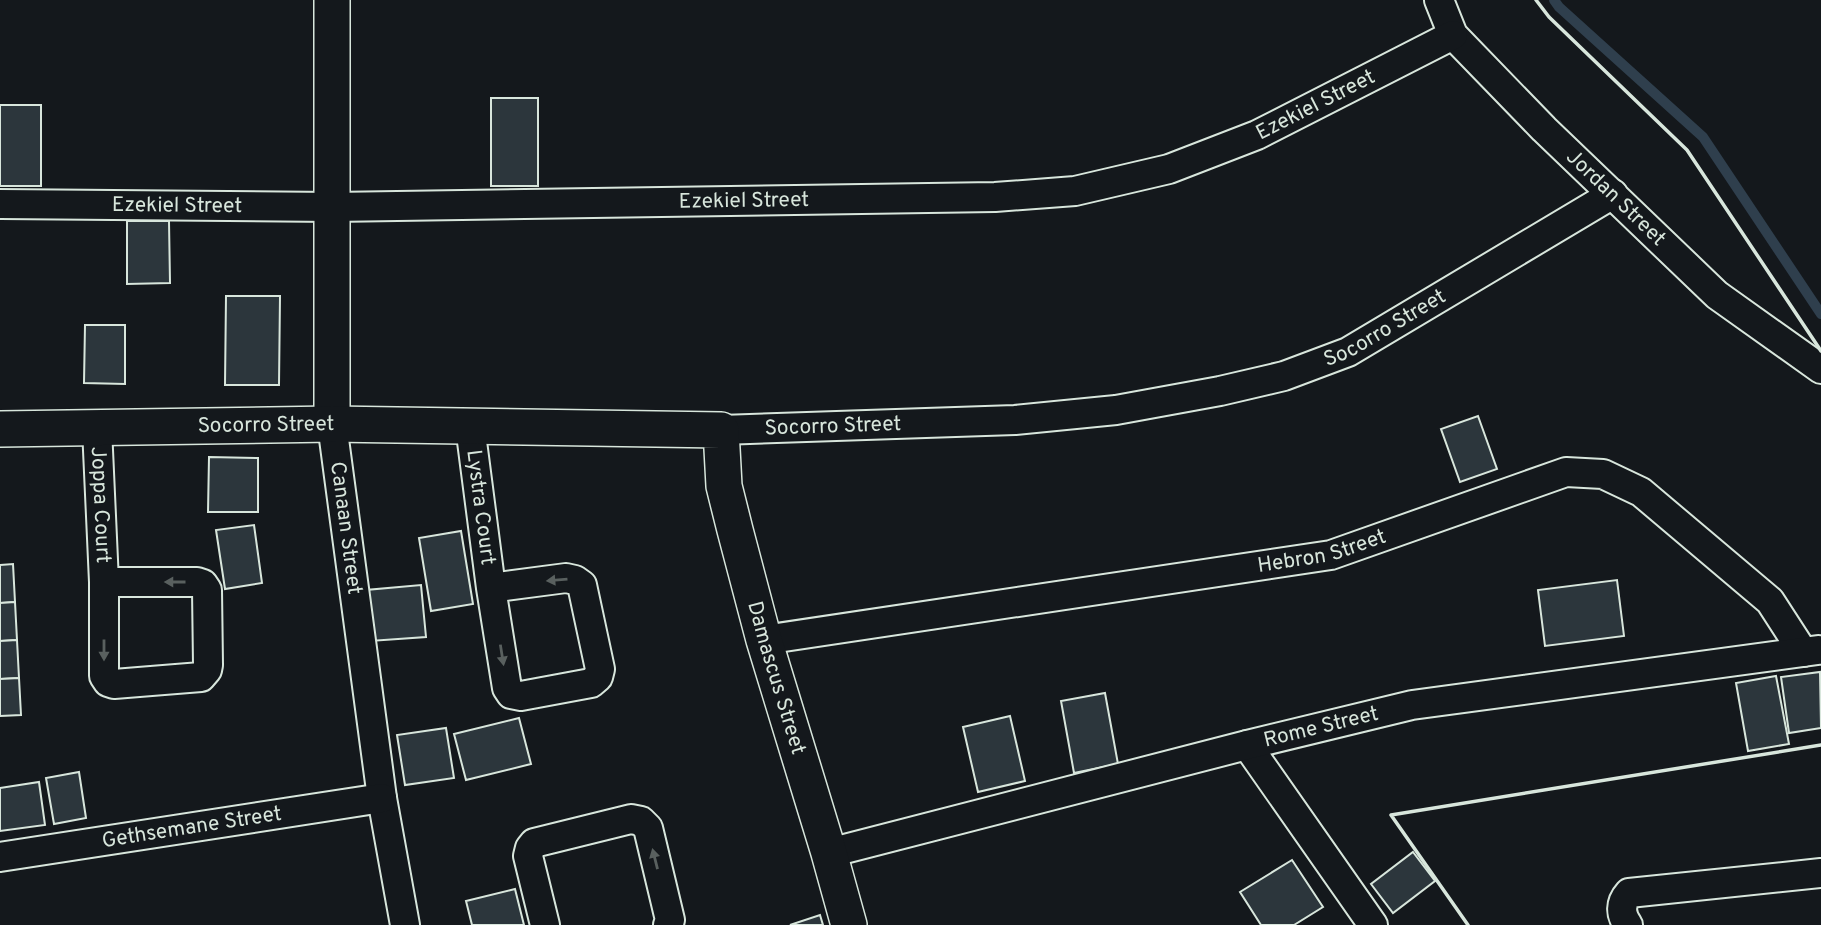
<svg xmlns="http://www.w3.org/2000/svg" width="1821" height="925" viewBox="0 0 1821 925" font-family="Overpass,sans-serif">
<style>
.lines{fill:none;stroke-linecap:round;stroke-linejoin:round}
.stream{stroke:#2f3f4d;stroke-width:10}
.building{fill:#2c363c;stroke:#d8e6dc;stroke-width:2}
.minor-casing{stroke:#d8e6dc;stroke-width:32}
.tertiary-casing{stroke:#d8e6dc;stroke-width:38}
.minor{stroke:#14181c;stroke-width:28}
.tertiary{stroke:#14181c;stroke-width:35}
.wall{stroke:#d8e6dc;stroke-width:3.5}
.oneway{fill:#59605f}
.labels{text-anchor:middle;dominant-baseline:central;stroke-width:5;stroke-linejoin:round;paint-order:stroke}
.street-label{font-size:21px;fill:#d8e6dc;stroke:#14181c}
</style>
<rect width="100%" height="100%" fill="#14181c"/>
<g class="lines">
<!-- stream -->
<path class="stream" d="M 1554,0 L 1559,7 L 1703,137 L 1821,314"/>
</g>
<!-- building -->
<g class="building">
<rect x="491" y="98" width="47" height="88"/>
<rect x="0" y="105" width="41" height="81"/>
<path d="M 127,221 L 169,221 L 170,283 L 127,284 Z"/>
<path d="M 226,296 L 280,296 L 279,385 L 225,385 Z"/>
<path d="M 85,325 L 125,325 L 125,384 L 84,383 Z"/>
<path d="M 1478,416 L 1497,469 L 1460,482 L 1441,429 Z"/>
<path d="M 209,457 L 258,458 L 258,512 L 208,512 Z"/>
<path d="M 254,525 L 262,583 L 225,589 L 216,530 Z"/>
<path d="M 461,531 L 473,604 L 431,611 L 419,538 Z"/>
<path d="M 13,564 L 15,602 L 0,603 L 0,565 Z"/>
<path d="M 1617,580 L 1624,636 L 1545,646 L 1538,590 Z"/>
<path d="M 421,585 L 426,637 L 370,641 L 366,590 Z"/>
<path d="M 15,602 L 17,640 L 0,641 L 0,603 Z"/>
<path d="M 17,640 L 19,678 L 0,679 L 0,641 Z"/>
<path d="M 1820,672 L 1821,728 L 1789,733 L 1781,677 Z"/>
<path d="M 1776,676 L 1789,744 L 1748,751 L 1736,683 Z"/>
<path d="M 19,678 L 21,715 L 0,716 L 0,679 Z"/>
<path d="M 1105,693 L 1118,764 L 1074,773 L 1061,701 Z"/>
<path d="M 1010,716 L 1025,781 L 978,792 L 963,727 Z"/>
<path d="M 519,718 L 531,764 L 466,780 L 454,734 Z"/>
<path d="M 446,728 L 454,778 L 405,785 L 397,735 Z"/>
<path d="M 79,772 L 86,818 L 54,824 L 46,778 Z"/>
<path d="M 39,782 L 45,825 L 0,831 L 0,788 Z"/>
<path d="M 1413,852 L 1435,881 L 1393,913 L 1371,884 Z"/>
<path d="M 1292,860 L 1323,907 L 1294,925 L 1261,925 L 1240,892 Z"/>
<path d="M 515,889 L 524,925 L 472,925 L 466,901 Z"/>
<path d="M 820,915 L 823,925 L 790,925 Z"/>
</g>
<g class="lines">
<!-- minor casing -->
<g class="minor-casing">
<g id="minor">
<path id="s1" d="M 1439,0 L 1453,35 L 1544,129 L 1717,295 L 1821,369"/>
<path id="s2" d="M 0,204 L 333,207 L 995,197 L 1075,191 L 1169,169 L 1257,135 L 1453,35"/>
<path id="s3" d="M 332,424 L 382,798 L 405,925"/>
<path id="s4" d="M 470,426 L 491,588 L 507,688 L 511,694 L 521,696 L 591,683 L 598,677 L 600,669 L 582,585 L 575,580 L 566,578 L 491,588"/>
<path id="s5" d="M 97,428 L 104,582 L 104,676 L 108,682 L 114,684 L 201,677 L 207,670 L 208,665 L 207,590 L 203,584 L 197,582 L 104,582"/>
<path id="s6" d="M 721,430 L 1015,420 L 1116,410 L 1220,391 L 1284,376 L 1348,352 L 1613,194"/>
<path id="s7" d="M 764,640 L 1331,555 L 1566,472 L 1603,474 L 1641,492 L 1770,601 L 1803,652"/>
<path d="M 1247,745 L 1373,925"/>
<path id="s8" d="M 829,853 L 1247,745 L 1412,705 L 1818,650"/>
<path id="s9" d="M 0,857 L 382,798"/>
<path d="M 545,925 L 528,856 L 530,848 L 534,843 L 631,819 L 641,821 L 648,828 L 670,920 L 668,925"/>
<path d="M 1628,925 C 1620,914 1620,903 1629,893 L 1821,873"/>
</g>
</g>
<!-- tertiary casing -->
<g class="tertiary-casing">
<g id="tertiary">
<path d="M 332,0 L 332,424"/>
<path id="s10" d="M 0,429 L 332,424 L 721,430 L 724,486 L 735,530 L 764,640 L 829,853 L 849,925"/>
</g>
</g>
<!-- minor -->
<use href="#minor" class="minor"/>
<!-- tertiary -->
<use href="#tertiary" class="tertiary"/>
<!-- wall -->
<g class="wall">
<path d="M 1536,0 L 1549,17 L 1687,150 L 1821,351"/>
<path d="M 1468,925 L 1391,815 L 1821,745"/>
</g>
</g>
<!-- one-way arrows -->
<defs><path id="oneway-solid" d="M-6-.8H1V-3.2L6.5 0L1 3.2V.8H-6Z" transform="scale(1.75)"/></defs>
<g class="oneway">
<use href="#oneway-solid" transform="translate(557 580) rotate(175)"/>
<use href="#oneway-solid" transform="translate(175 582) rotate(-180)"/>
<use href="#oneway-solid" transform="translate(104 650) rotate(90)"/>
<use href="#oneway-solid" transform="translate(502 655) rotate(81)"/>
<use href="#oneway-solid" transform="translate(655 859) rotate(-104)"/>
</g>
<g class="labels">
<!-- street labels -->
<g class="street-label">
<text stroke="none"><textPath href="#s2" startOffset="1332">Ezekiel Street</textPath></text>
<text stroke="none"><textPath href="#s1" startOffset="268">Jordan Street</textPath></text>
<text stroke="none"><textPath href="#s2" startOffset="744">Ezekiel Street</textPath></text>
<text stroke="none"><textPath href="#s2" startOffset="177">Ezekiel Street</textPath></text>
<text stroke="none"><textPath href="#s6" startOffset="679">Socorro Street</textPath></text>
<text stroke="none"><textPath href="#s10" startOffset="266">Socorro Street</textPath></text>
<text stroke="none"><textPath href="#s6" startOffset="112">Socorro Street</textPath></text>
<text stroke="none"><textPath href="#s5" startOffset="77">Joppa Court</textPath></text>
<text stroke="none"><textPath href="#s4" startOffset="82">Lystra Court</textPath></text>
<text stroke="none"><textPath href="#s3" startOffset="105">Canaan Street</textPath></text>
<text stroke="none"><textPath href="#s7" startOffset="565">Hebron Street</textPath></text>
<text stroke="none"><textPath href="#s10" startOffset="976">Damascus Street</textPath></text>
<text stroke="none"><textPath href="#s8" startOffset="508">Rome Street</textPath></text>
<text stroke="none"><textPath href="#s9" startOffset="194">Gethsemane Street</textPath></text>
</g>
</g>
</svg>
